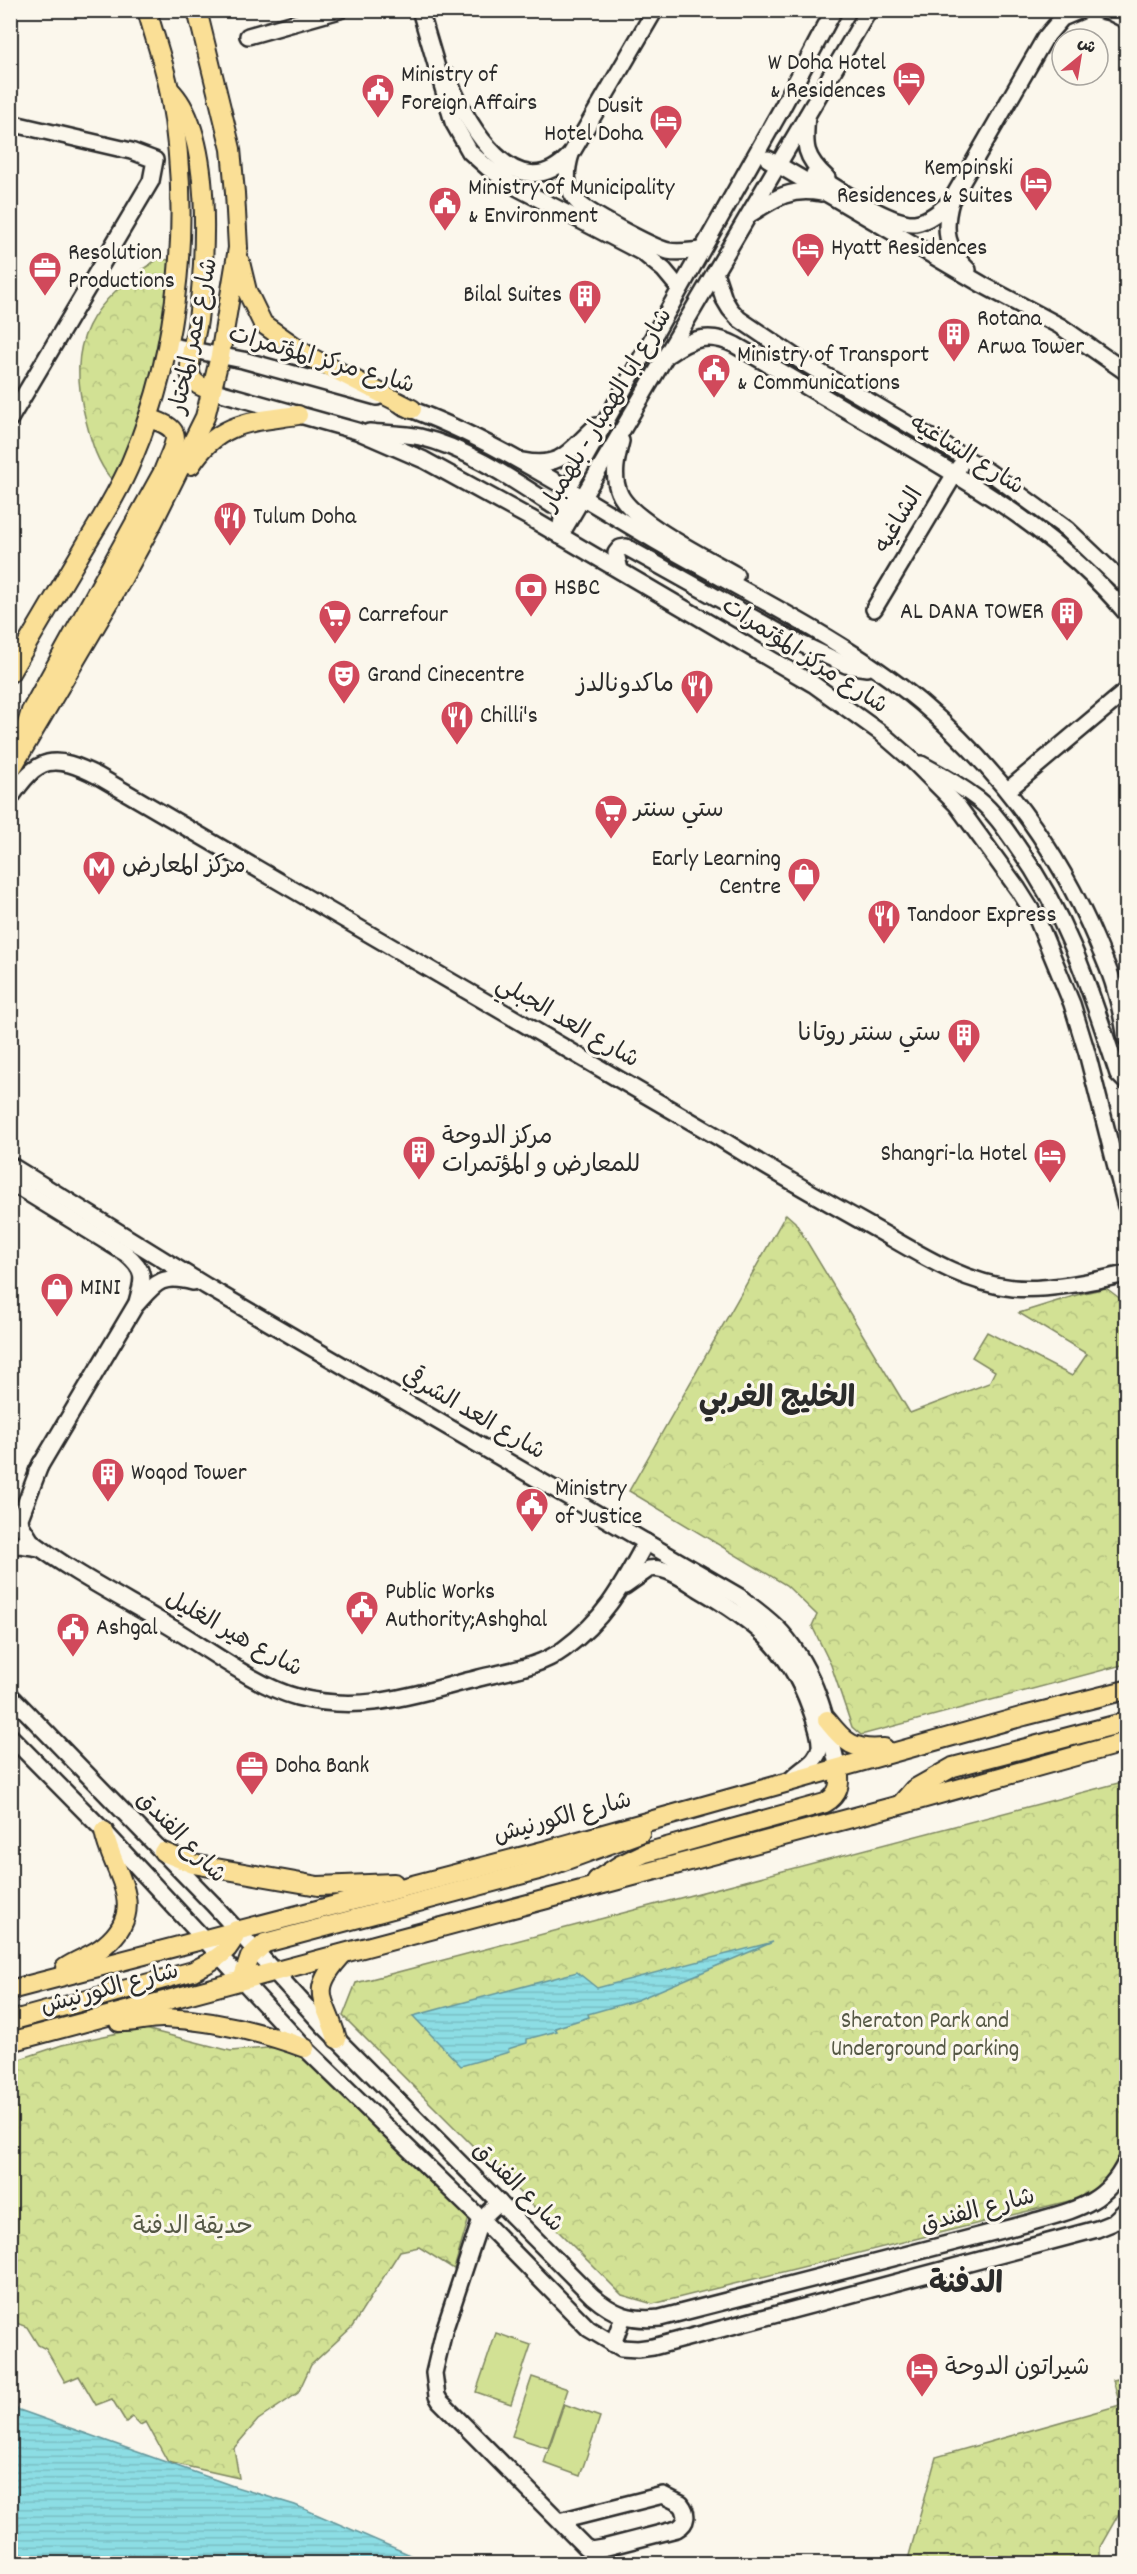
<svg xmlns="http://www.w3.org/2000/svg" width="1137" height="2574" viewBox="0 0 1137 2574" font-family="Dekko,'Playpen Sans Arabic',sans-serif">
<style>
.park{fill:url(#park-crowns);stroke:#7e8660;stroke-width:1.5}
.pitch{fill:#d2e194;stroke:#7e8660;stroke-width:1.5}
.water{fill:url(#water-rules);stroke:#65969a;stroke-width:1.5}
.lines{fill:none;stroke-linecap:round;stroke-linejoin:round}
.minor-casing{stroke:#2b2b2b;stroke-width:20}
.major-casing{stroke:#2b2b2b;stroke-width:22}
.minor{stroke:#fbf7ec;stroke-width:15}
.major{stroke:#fadf96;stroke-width:18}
.labels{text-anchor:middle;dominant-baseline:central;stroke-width:6;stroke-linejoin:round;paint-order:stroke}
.poi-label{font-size:24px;fill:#2b2b2b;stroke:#fbf7ec;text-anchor:start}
.street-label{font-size:24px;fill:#2b2b2b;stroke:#fbf7ec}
.park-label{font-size:24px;fill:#555845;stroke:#fbf7ec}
.district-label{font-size:30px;font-weight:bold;fill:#2b2b2b;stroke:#fbf7ec}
</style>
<defs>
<pattern id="park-crowns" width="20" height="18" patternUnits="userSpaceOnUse" patternTransform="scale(1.5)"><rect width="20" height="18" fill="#d2e194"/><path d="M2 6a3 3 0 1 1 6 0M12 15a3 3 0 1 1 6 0" fill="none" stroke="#b4c180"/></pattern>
<pattern id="water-rules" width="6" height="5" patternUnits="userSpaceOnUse" patternTransform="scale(1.5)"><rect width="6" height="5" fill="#8cdde4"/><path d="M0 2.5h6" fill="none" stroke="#79bec4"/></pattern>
</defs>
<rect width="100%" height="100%" fill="#fbf7ec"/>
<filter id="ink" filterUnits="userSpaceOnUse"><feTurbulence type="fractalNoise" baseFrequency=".0167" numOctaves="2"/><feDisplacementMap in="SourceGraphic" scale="12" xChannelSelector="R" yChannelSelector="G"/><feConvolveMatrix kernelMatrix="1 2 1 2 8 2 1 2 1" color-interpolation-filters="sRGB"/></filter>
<g filter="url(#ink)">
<!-- park -->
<g class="park">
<path d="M 158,259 L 170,260 L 160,344 L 134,434 L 112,480 C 97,462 92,444 86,421 C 65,340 90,303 158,259 Z"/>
<path d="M 786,1214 L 795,1222 L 910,1413 L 989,1383 L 995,1371 L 972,1357 L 987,1332 L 1072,1376 L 1087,1354 L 1019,1313 L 1080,1294 L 1106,1288 L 1126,1303 L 1126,1664 L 861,1735 L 852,1727 L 831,1665 L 812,1626 L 817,1615 L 786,1585 L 629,1491 Z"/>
<path d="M 1126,1781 L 1126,2146 L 1113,2169 L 1093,2195 L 653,2304 L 622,2295 L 343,2016 L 356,1983 Z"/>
<path d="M 141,2028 L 231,2051 L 279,2047 L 306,2051 L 469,2218 L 454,2269 L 419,2247 L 400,2251 L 352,2327 L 311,2365 L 298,2393 L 258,2420 L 234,2448 L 239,2478 L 168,2462 L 146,2422 L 140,2425 L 132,2417 L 126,2422 L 112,2399 L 96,2405 L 79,2376 L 65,2382 L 46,2349 L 38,2345 L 27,2327 L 11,2321 L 11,2062 L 62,2045 Z"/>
<path d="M 1126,2377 L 1126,2501 L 1100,2547 L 1100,2563 L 907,2563 L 936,2457 L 1120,2405 L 1113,2380 Z"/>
</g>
<!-- pitch -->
<g class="pitch">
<path d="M 496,2333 L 531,2345 L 511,2404 L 476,2392 Z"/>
<path d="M 532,2377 L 568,2389 L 548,2448 L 512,2436 Z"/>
<path d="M 564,2404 L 600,2417 L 580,2476 L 544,2463 Z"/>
</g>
<!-- water -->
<g class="water">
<path d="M 773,1942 L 637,2000 L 588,2014 L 589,2017 L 555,2028 L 557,2031 L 527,2039 L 527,2043 L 508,2049 L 509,2052 L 461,2066 L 413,2016 L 577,1972 L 597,1988 Z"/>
<path d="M 11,2407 L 236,2487 L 295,2505 L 429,2563 L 11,2563 Z"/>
</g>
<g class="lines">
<!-- minor casing -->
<g class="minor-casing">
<g id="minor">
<path d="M 420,10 L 453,122 L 470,152 L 488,168 L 518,188 L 643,253 L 664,270 L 679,288"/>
<path d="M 1102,10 L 1110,12 L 1126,20"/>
<path d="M 248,36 L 340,10"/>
<path d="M 447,76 C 466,122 516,214 571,154 L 655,10"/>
<path d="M 807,116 C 804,146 804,157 827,178"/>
<path d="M 10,123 L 131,151 L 155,160 L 151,181 L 10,419"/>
<path d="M 571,154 C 566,171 565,184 575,199 C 583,211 653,247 668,251 C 679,253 690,251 701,250"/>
<path d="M 768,159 L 983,285 L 1060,326 L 1126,372"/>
<path d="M 814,174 C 837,188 890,225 915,223 C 929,221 941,210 951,201"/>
<path d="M 752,213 C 775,198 792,187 821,193"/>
<path d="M 968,270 C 946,249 943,230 951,201 L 1045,38 L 1062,18 L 1081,10"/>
<path d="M 715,272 L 724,299 L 730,309 L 739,319 L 801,361 L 989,472 L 1067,529 L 1126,585"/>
<path d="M 167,345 L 243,360 L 377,397"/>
<path d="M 669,354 C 691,338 710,332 735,345 C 791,377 846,410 901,442 C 983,490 1065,539 1126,613"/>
<path d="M 211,390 L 357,431 L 424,460 L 530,518 L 813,684 L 881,733 L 911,759 L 957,805 L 1018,889 L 1037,919 L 1072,1004 L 1087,1053 L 1126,1206"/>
<path d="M 402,406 C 488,436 575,494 654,540 C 740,590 844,639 920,702 C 997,767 1058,849 1097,942 C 1103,957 1111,973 1115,989 C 1120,1005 1123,1021 1126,1038"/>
<path d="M 369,432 C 386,434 403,433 420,437 C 467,448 512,479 552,505 L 563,507 L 571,505"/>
<path d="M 621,441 C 617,457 612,476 619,492 C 629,520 709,559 736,575"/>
<path d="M 523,461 C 563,469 570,449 596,426"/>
<path d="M 560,531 L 567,490 L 782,108 L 834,10"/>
<path d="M 560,536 L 869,10"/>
<path d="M 620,570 L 616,553 L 620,548 L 626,547 L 791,639 L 846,665 L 867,668"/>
<path d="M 874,609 L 959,467"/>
<path d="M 921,764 C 942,775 961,786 979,800 C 994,812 1006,830 1017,846 C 1069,919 1090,990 1118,1074 L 1126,1082"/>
<path d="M 1008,790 L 1126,691"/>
<path d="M 10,799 C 38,755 54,754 98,776 L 718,1137 C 768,1169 820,1198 872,1227 C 915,1251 962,1283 1013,1288 C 1048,1291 1093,1281 1126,1274"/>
<path d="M 10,1165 L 206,1286 L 740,1597 C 754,1609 770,1619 782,1633 C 816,1672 827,1720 838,1769"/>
<path d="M 10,1182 L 125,1253 C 146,1270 144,1278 137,1302"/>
<path d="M 41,1463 L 20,1518 L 21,1525 L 31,1541 C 72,1573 128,1601 174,1629 C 209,1650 258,1687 297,1697 C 364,1714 415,1694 479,1678 C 507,1671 540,1667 564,1649 C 606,1618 622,1586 646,1542"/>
<path d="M 37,1471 L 135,1306 C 155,1284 160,1273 193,1282"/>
<path d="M 10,1547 L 20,1545 L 40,1548"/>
<path d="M 625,1586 L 649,1569 C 666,1566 685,1580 699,1589 C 752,1620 788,1646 810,1707 C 814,1719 821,1734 820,1747 C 818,1763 799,1769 790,1781"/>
<path d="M 10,1695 L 213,1904 L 323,2025 L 592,2296 C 614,2315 631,2321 660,2318 L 1029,2223 C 1072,2210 1105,2206 1126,2162"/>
<path d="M 10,1736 L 104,1831 L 305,2048 L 481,2219 L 589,2329 L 621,2348 L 638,2349 L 653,2347 L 1097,2229 L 1112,2223 L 1126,2210"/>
<path d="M 499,2202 L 481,2219 L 444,2331 L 434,2373 L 437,2396 L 440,2401 L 585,2547 L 591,2550 L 603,2548 L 677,2529 C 688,2523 688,2513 681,2504 L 663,2495 L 560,2521"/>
<path d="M 613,2344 L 623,2317"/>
</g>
</g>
<!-- major casing -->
<g class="major-casing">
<g id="major">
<path d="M 169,89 C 215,133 205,261 198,320 C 196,337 189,354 190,370 C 190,383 201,387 211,390"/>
<path d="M 240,262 L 247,291 L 263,324 L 310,357 L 412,409"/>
<path d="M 191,465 C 219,421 252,422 298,415"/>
<path d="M 10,673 C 34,633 58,592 82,551 C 99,522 119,492 132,460 C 181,345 192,211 169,89 C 164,63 154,36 147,10"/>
<path d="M 23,737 L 31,711 L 163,472 C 175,440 188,430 148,418"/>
<path d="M 10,771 L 109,603 L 152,524 L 205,417 L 220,356 L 238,248 L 235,193 L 231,149 L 197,10"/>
<path d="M 827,1720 C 845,1743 854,1751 884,1748"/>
<path d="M 901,1804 L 914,1789 L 953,1767 L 1126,1722"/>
<path d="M 163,1852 L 193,1864 L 318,1886 L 394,1883"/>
<path d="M 597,1880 L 620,1865 L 645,1853 L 825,1803 C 839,1795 841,1784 838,1769"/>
<path d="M 65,1968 C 78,1959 94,1955 105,1945 C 151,1907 111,1872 104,1831"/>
<path d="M 242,1980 L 250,1957 L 265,1943 L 542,1869 L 640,1833"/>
<path d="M 10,1990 L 543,1851 L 1024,1716 L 1126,1690"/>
<path d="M 10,2021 L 193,1971 C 212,1961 232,1953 236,1930"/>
<path d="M 119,2022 C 134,2023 149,2017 165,2018 C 211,2020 261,2032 305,2048"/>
<path d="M 337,2039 C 325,1997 307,1993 343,1954"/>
<path d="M 10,2042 L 900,1805 L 1126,1742"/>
</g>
</g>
<!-- minor -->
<use href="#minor" class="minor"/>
<!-- major -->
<use href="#major" class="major"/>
</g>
</g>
<!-- icons -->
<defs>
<g id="hotel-pin" transform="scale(1.725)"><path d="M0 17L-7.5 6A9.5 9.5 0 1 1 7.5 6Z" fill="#d1495b" stroke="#fbf7ec"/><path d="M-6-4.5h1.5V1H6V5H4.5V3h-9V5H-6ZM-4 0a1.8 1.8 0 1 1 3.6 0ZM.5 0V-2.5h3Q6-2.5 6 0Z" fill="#fff"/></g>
<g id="civic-pin" transform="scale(1.725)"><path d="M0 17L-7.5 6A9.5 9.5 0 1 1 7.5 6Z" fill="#d1495b" stroke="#fbf7ec"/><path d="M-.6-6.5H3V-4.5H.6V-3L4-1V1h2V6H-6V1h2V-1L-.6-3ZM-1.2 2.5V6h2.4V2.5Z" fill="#fff"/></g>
<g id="office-pin" transform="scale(1.725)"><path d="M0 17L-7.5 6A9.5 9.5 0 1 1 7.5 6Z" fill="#d1495b" stroke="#fbf7ec"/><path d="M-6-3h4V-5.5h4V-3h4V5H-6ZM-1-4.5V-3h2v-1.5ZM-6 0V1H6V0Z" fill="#fff"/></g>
<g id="building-pin" transform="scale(1.725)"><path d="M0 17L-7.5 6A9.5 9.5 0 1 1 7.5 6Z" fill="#d1495b" stroke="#fbf7ec"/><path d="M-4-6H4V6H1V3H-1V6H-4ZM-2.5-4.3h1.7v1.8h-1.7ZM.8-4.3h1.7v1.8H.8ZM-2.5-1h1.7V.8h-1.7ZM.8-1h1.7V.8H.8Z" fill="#fff"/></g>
<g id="restaurant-pin" transform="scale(1.725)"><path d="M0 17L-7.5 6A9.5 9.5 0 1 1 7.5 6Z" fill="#d1495b" stroke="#fbf7ec"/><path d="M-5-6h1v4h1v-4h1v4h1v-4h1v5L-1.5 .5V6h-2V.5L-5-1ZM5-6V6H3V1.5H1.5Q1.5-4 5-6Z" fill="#fff"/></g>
<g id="bank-pin" transform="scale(1.725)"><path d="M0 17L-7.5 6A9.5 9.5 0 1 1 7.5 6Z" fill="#d1495b" stroke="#fbf7ec"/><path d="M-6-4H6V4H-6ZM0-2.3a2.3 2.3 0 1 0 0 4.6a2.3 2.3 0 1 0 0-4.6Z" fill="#fff"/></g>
<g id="supermarket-pin" transform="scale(1.725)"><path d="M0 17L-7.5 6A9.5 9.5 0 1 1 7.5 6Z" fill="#d1495b" stroke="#fbf7ec"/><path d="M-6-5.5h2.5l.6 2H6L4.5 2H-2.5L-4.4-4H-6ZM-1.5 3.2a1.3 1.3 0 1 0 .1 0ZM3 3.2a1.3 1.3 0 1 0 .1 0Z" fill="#fff"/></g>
<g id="theatre-pin" transform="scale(1.725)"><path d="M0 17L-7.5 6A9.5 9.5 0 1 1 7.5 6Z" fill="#d1495b" stroke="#fbf7ec"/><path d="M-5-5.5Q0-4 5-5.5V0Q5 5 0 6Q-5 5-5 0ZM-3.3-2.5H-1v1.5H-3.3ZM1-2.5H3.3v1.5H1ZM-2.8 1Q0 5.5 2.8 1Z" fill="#fff"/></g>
<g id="metro-pin" transform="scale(1.725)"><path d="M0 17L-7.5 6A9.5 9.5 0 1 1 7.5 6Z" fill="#d1495b" stroke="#fbf7ec"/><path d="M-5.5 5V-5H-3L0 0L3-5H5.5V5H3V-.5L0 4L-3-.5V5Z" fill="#fff"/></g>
<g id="shop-pin" transform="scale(1.725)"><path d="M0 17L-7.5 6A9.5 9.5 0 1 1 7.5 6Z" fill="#d1495b" stroke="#fbf7ec"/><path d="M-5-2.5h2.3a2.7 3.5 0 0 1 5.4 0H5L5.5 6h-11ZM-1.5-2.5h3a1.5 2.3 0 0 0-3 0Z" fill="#fff"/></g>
</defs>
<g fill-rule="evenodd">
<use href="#hotel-pin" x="909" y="78"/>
<use href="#civic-pin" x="378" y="90"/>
<use href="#hotel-pin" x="666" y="121"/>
<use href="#hotel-pin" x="1036" y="183"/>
<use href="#civic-pin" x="445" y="203"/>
<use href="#hotel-pin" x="808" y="249"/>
<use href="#office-pin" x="45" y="268"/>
<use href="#building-pin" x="585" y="296"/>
<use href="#building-pin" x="954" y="334"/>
<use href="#civic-pin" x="714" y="370"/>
<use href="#restaurant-pin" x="230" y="518"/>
<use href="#bank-pin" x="531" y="589"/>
<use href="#building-pin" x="1067" y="613"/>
<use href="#supermarket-pin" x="335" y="616"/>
<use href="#theatre-pin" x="344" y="676"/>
<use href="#restaurant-pin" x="697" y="686"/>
<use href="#restaurant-pin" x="457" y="717"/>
<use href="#supermarket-pin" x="611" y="811"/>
<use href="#metro-pin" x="99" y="867"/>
<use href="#shop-pin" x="804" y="874"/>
<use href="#restaurant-pin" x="884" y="916"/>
<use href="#building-pin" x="964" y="1035"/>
<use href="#building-pin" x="419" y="1152"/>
<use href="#hotel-pin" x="1050" y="1155"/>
<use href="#shop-pin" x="57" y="1289"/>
<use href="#building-pin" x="108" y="1474"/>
<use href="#civic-pin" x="532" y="1504"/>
<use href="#civic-pin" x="362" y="1607"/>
<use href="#civic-pin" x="73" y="1629"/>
<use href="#office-pin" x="252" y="1767"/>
<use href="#hotel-pin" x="922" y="2369"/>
</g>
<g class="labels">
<!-- poi labels -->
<g class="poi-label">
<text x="886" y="64" text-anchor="end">W Doha Hotel<tspan x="886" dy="28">&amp; Residences</tspan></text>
<text x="401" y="76">Ministry of<tspan x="401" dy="28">Foreign Affairs</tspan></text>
<text x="643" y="107" text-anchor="end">Dusit<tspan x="643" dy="28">Hotel Doha</tspan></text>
<text x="1013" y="169" text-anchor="end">Kempinski<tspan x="1013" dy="28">Residences &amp; Suites</tspan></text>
<text x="468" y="189">Ministry of Municipality<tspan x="468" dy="28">&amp; Environment</tspan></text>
<text x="831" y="249">Hyatt Residences</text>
<text x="68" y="254">Resolution<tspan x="68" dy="28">Productions</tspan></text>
<text x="562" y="296" text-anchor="end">Bilal Suites</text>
<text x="977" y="320">Rotana<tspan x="977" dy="28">Arwa Tower</tspan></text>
<text x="737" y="356">Ministry of Transport<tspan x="737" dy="28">&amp; Communications</tspan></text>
<text x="253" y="518">Tulum Doha</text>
<text x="554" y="589">HSBC</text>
<text x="1044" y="613" text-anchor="end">AL DANA TOWER</text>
<text x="358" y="616">Carrefour</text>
<text x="367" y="676">Grand Cinecentre</text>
<text x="674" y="686" text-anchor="end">ماكدونالدز</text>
<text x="480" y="717">Chilli's</text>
<text x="634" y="811">ستي سنتر</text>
<text x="781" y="860" text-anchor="end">Early Learning<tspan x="781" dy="28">Centre</tspan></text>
<text x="122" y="867">مركز المعارض</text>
<text x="907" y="916">Tandoor Express</text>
<text x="941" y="1035" text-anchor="end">ستي سنتر روتانا</text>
<text x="442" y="1138">مركز الدوحة<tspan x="442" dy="28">للمعارض و المؤتمرات</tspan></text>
<text x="1027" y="1155" text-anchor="end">Shangri-la Hotel</text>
<text x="80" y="1289">MINI</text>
<text x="131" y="1474">Woqod Tower</text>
<text x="555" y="1490">Ministry<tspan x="555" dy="28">of Justice</tspan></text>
<text x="385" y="1593">Public Works<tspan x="385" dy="28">Authority;Ashghal</tspan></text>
<text x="96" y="1629">Ashgal</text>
<text x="275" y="1767">Doha Bank</text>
<text x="945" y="2369">شيراتون الدوحة</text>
</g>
<!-- street labels -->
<g class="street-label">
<text transform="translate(195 336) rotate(-78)">شارع عمر المختار</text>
<text transform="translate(321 361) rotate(16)">شارع مركز المؤتمرات</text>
<text transform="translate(608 410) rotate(-59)">شارع ابا الهمبار - بلهمبار</text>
<text transform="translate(966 456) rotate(32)">شارع الشاغيه</text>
<text transform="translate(900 521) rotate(-59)">الشاغيه</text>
<text transform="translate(804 657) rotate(33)">شارع مركز المؤتمرات</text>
<text transform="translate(567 1023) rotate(30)">شارع العد الجبلي</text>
<text transform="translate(473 1415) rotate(30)">شارع العد الشرقي</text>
<text transform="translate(233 1635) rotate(29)">شارع هير الغليل</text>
<text transform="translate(563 1819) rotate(-15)">شارع الكورنيش</text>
<text transform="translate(180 1838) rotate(46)">شارع الفندق</text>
<text transform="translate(110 1990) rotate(-15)">شارع الكورنيش</text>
<text transform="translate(517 2188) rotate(45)">شارع الفندق</text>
<text transform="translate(978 2212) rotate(-15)">شارع الفندق</text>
</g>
<!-- park labels -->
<g class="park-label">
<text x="925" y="2022">Sheraton Park and<tspan x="925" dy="28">Underground parking</tspan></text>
<text x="193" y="2228">حديقة الدفنة</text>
</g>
<!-- district labels -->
<g class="district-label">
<text x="777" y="1400">الخليج الغربي</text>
<text x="966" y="2286">الدفنة</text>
</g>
</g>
<!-- margin -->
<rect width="1137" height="2574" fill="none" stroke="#fbf7ec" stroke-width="36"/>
<rect x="18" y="18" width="1101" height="2538" fill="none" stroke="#2b2b2b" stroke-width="2" filter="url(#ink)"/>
<!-- north arrow -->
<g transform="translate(1080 57) rotate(30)"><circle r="28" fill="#fbf7ec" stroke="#a8a59f" stroke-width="1.5"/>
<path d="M0-4.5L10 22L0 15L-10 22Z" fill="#d1495b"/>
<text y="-9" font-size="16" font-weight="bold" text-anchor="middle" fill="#2b2b2b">ش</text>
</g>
</svg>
